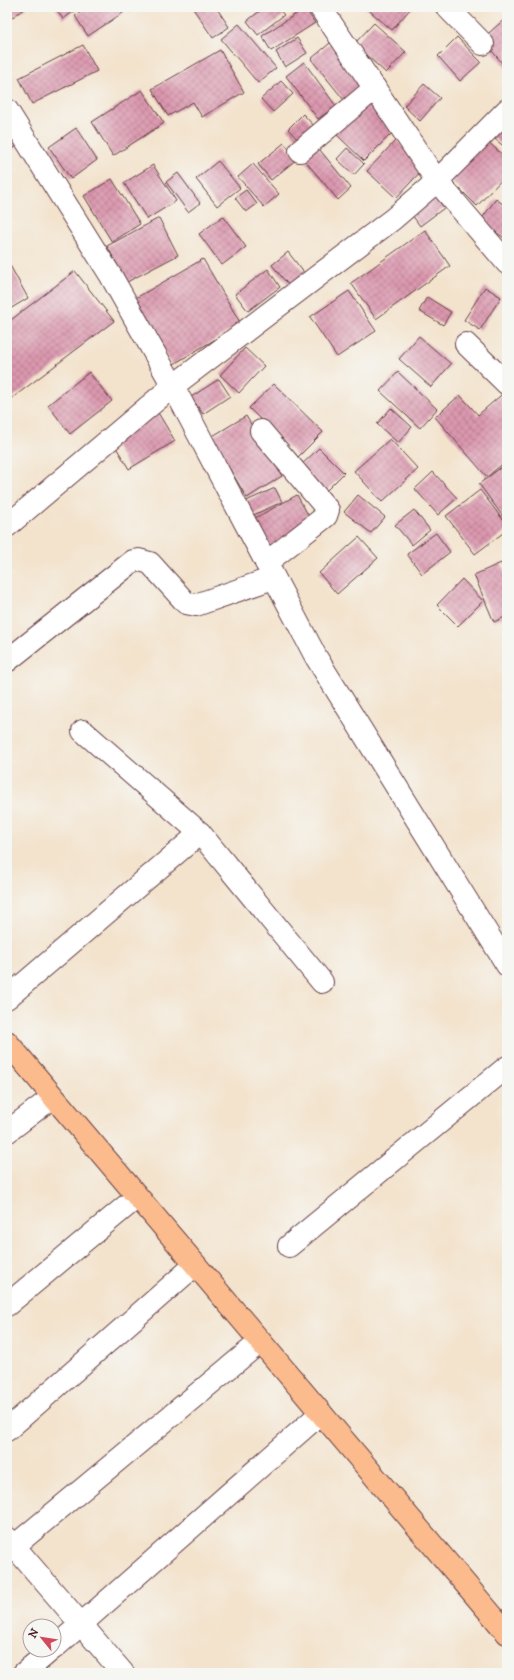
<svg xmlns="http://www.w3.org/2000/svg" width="514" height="1680" viewBox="0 0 514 1680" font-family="'IM FELL DW Pica',serif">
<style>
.building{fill:url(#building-cross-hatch)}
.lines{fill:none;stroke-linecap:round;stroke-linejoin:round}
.minor-casing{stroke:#633c43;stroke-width:24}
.tertiary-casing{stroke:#633c43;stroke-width:24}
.primary-casing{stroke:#633c43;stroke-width:24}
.minor{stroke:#fff;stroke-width:22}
.tertiary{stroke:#fff;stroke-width:22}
.primary{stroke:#fbbb8d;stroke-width:22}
</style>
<defs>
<pattern id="building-cross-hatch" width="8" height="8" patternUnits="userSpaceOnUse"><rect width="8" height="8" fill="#db98af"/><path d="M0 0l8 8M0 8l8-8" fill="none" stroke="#b47b8f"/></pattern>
</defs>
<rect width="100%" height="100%" fill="#f6f6f2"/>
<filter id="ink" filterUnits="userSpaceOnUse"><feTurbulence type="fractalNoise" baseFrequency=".025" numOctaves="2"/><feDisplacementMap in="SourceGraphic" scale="8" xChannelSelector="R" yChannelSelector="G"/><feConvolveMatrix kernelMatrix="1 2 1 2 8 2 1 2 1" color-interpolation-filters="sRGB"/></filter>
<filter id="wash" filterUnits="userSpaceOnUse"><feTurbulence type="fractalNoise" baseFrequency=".012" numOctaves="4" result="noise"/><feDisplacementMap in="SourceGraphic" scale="16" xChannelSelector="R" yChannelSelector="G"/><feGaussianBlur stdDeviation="0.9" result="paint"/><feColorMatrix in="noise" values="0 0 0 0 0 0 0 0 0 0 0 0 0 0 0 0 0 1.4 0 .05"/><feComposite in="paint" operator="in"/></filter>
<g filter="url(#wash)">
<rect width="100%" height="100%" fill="#f3e3cd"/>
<g id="blocks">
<!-- building -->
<g class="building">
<path d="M 7,7 L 27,7 L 7,21 Z"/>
<path d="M 55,7 L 80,7 L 63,19 Z"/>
<path d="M 89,7 L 121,7 L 124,12 L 88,36 L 75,16 Z"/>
<path d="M 127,7 L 138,7 L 131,12 Z"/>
<path d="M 199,7 L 216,7 L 229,27 L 213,38 L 194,10 Z"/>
<path d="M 265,7 L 277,7 L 284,15 L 258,35 L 247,21 Z"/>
<path d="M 285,7 L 296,7 L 289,12 Z"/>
<path d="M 365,7 L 412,7 L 392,30 Z"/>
<path d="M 305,8 L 315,23 L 271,51 L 262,36 Z"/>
<path d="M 507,17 L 507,69 L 482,39 Z"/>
<path d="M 374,23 L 406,52 L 386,73 L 354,44 Z"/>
<path d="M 239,24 L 276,68 L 258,83 L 221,39 Z"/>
<path d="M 457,37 L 481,62 L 460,81 L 438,56 Z"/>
<path d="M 297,38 L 307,53 L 285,67 L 276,52 Z"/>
<path d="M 336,38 L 369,80 L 344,100 L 311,59 Z"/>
<path d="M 83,45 L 97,71 L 32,104 L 19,78 Z"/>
<path d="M 220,50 L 244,92 L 202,117 L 193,102 L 168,116 L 152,89 Z"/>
<path d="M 304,62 L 336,106 L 318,119 L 286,76 Z"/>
<path d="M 281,81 L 293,94 L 273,112 L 261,99 Z"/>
<path d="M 424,84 L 440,98 L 420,121 L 404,106 Z"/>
<path d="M 142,90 L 164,123 L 113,156 L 92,122 Z"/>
<path d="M 368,98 L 398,127 L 364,161 L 334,132 Z"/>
<path d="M 303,114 L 316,128 L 301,143 L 288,129 Z"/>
<path d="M 507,114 L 507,149 L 490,135 Z"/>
<path d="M 7,126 L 19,145 L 7,152 Z"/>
<path d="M 76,128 L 97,160 L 71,179 L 49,147 Z"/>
<path d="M 483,137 L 507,159 L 507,174 L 477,206 L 447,176 Z"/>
<path d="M 396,140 L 424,168 L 396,198 L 367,171 Z"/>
<path d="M 284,143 L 297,159 L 271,180 L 258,164 Z"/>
<path d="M 315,144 L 351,188 L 338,200 L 301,156 Z"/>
<path d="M 347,148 L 364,164 L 354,175 L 337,159 Z"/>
<path d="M 218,161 L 240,188 L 217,206 L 196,179 Z"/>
<path d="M 253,164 L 279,194 L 264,207 L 238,177 Z"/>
<path d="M 153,165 L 176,201 L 147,219 L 124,183 Z"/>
<path d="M 178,173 L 200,203 L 188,212 L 166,182 Z"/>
<path d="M 112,179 L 140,224 L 112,242 L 84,196 Z"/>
<path d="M 246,190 L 257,204 L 246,212 L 235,198 Z"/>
<path d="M 431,190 L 444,208 L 420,226 L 407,208 Z"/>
<path d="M 496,199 L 507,207 L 507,240 L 480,221 Z"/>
<path d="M 223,216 L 246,247 L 222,265 L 199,234 Z"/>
<path d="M 159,218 L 178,255 L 127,282 L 107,246 Z"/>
<path d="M 425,230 L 450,266 L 376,319 L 351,283 Z"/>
<path d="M 288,252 L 305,274 L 290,287 L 272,265 Z"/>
<path d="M 203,259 L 241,324 L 172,365 L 134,299 Z"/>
<path d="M 7,260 L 28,298 L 10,309 L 7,304 Z"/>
<path d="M 268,269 L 280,287 L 248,311 L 235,294 Z"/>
<path d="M 75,271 L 114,321 L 7,402 L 7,323 Z"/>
<path d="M 485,287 L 501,297 L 480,330 L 464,320 Z"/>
<path d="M 349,291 L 376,331 L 337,357 L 310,317 Z"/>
<path d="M 427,297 L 451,312 L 443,325 L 419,311 Z"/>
<path d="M 419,336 L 451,364 L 431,387 L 399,359 Z"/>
<path d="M 245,348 L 264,366 L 239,393 L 220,375 Z"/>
<path d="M 89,372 L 112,401 L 70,434 L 48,405 Z"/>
<path d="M 398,372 L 437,409 L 420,428 L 380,391 Z"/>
<path d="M 219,379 L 230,396 L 203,414 L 191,397 Z"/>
<path d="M 274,384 L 323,432 L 298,457 L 249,408 Z"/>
<path d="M 507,390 L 507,460 L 487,477 L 435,417 L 460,395 L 478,415 Z"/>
<path d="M 391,408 L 412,427 L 398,443 L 377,424 Z"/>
<path d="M 157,411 L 175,441 L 129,469 L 111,439 Z"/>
<path d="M 246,416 L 282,476 L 247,498 L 211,437 Z"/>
<path d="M 390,439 L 418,469 L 382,502 L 354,471 Z"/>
<path d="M 319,448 L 344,473 L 322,495 L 297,469 Z"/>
<path d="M 507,463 L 507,522 L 479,484 Z"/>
<path d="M 433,472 L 457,498 L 438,515 L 415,489 Z"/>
<path d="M 275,488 L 282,502 L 249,517 L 242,503 Z"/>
<path d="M 480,490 L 507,525 L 507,530 L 475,554 L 446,516 Z"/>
<path d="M 297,495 L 312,522 L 261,550 L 246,523 Z"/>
<path d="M 358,495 L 385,517 L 371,533 L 344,512 Z"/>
<path d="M 414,510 L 430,530 L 412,545 L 395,525 Z"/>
<path d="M 436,533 L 450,552 L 422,574 L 407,554 Z"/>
<path d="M 359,537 L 378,558 L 337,594 L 319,573 Z"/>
<path d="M 501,563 L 507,575 L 507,616 L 494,622 L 474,575 Z"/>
<path d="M 462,579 L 483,601 L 458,626 L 437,605 Z"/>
</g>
</g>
</g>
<g filter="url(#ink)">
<use href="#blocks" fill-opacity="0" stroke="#633c43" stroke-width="1"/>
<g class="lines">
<!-- minor casing -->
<g class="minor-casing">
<g id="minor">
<path d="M 320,7 L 437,181 L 507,263"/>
<path d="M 447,7 L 483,44"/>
<path d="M 300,151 L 375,88"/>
<path d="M 466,344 L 507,384"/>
<path d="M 261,431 L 328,510 L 326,516 L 266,563"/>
<path d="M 7,661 L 133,561 L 139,560 L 150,563 L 186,603 L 196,605 L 273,578"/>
<path d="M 83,731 L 200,833 L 322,982"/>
<path d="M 7,998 L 200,833"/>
<path d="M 7,1132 L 53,1097"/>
<path d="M 289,1246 L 507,1067"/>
<path d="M 7,1305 L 137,1197"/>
<path d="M 7,1430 L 195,1265"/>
<path d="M 7,1538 L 123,1673"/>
<path d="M 7,1552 L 260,1342"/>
<path d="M 54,1648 L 321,1413"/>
<path d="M 24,1673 L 51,1650"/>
</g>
</g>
<!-- tertiary casing -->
<g class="tertiary-casing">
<g id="tertiary">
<path d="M 7,110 L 111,276 L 173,386 L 316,657 L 507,965"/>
<path d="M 7,526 L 173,386 L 393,219 L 437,181 L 507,110"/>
</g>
</g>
<!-- primary casing -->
<g class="primary-casing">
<path id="primary" d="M 7,1042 L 507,1633"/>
</g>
<!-- minor -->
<use href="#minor" class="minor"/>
<!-- tertiary -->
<use href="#tertiary" class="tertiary"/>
<!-- primary -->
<use href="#primary" class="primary"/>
</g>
</g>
<!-- margin -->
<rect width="514" height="1680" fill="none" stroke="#f6f6f2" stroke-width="24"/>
<!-- north arrow -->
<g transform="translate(42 1638) rotate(300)"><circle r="19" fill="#f6f6f2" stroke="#b1a0a2"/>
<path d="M0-3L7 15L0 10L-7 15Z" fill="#d1495b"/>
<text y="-6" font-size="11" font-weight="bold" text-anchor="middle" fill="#4a1f2b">N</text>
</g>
</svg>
